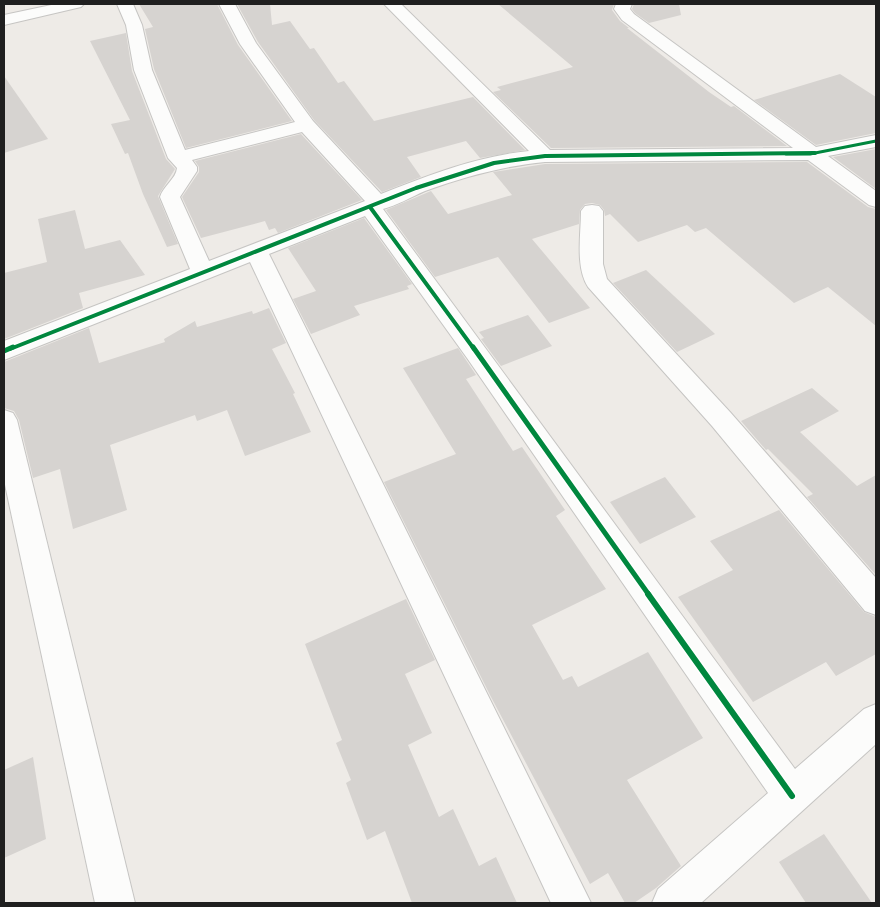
<svg xmlns="http://www.w3.org/2000/svg" width="880" height="907" viewBox="0 0 880 907" font-family="'Golos Text',sans-serif">
<style>
.building{fill:#d6d3d0}
.lines{fill:none;stroke-linecap:round;stroke-linejoin:round}
.minor-casing{stroke:#c6c5c3;stroke-width:2}
.minor{fill:#fcfcfb;fill-rule:evenodd}
.cycleway-far3-casing{stroke:#fff;stroke-width:5}
.cycleway-far2-casing{stroke:#fff;stroke-width:6}
.cycleway-far1-casing{stroke:#fff;stroke-width:8}
.cycleway-casing{stroke:#fff;stroke-width:9}
.cycleway-far3{stroke:#00873e;stroke-width:3}
.cycleway-far2{stroke:#00873e;stroke-width:4}
.cycleway-far1{stroke:#00873e;stroke-width:5}
.cycleway{stroke:#00873e;stroke-width:6}
</style>
<rect width="100%" height="100%" fill="#eeebe7"/>
<!-- building -->
<g class="building">
<path d="M 139,4 L 217,4 L 238,45 L 292,121 L 186,148 L 154,69 L 145,29 L 153,27 Z"/>
<path d="M 237,4 L 270,4 L 272,25 L 290,21 L 310,49 L 314,48 L 338,83 L 344,81 L 374,121 L 473,97 L 525,150 L 480,158 L 466,141 L 407,157 L 421,177 L 382,192 L 314,120 L 258,42 Z"/>
<path d="M 498,4 L 614,4 L 612,10 L 620,21 L 629,28 L 627,28 L 709,92 L 731,107 L 734,106 L 787,146 L 551,148 L 493,92 L 501,90 L 497,87 L 573,67 Z"/>
<path d="M 634,4 L 679,4 L 681,15 L 649,23 L 635,13 L 632,9 Z"/>
<path d="M 126,33 L 132,71 L 166,159 L 175,169 L 158,196 L 178,244 L 167,247 L 143,194 L 128,153 L 125,154 L 111,124 L 130,120 L 90,41 Z"/>
<path d="M 840,74 L 876,97 L 876,133 L 816,145 L 754,100 Z"/>
<path d="M 4,76 L 48,139 L 4,153 Z"/>
<path d="M 301,134 L 362,200 L 278,233 L 275,228 L 269,230 L 265,221 L 201,238 L 182,197 L 199,172 L 199,167 L 195,161 Z"/>
<path d="M 876,149 L 876,189 L 833,157 Z"/>
<path d="M 807,162 L 868,207 L 876,209 L 876,326 L 828,287 L 794,303 L 706,228 L 695,232 L 687,225 L 638,242 L 610,214 L 605,216 L 604,210 L 600,205 L 592,203 L 585,204 L 580,210 L 579,224 L 532,239 L 590,308 L 549,323 L 498,257 L 435,277 L 386,210 L 431,191 L 448,214 L 512,195 L 493,172 L 545,164 Z"/>
<path d="M 75,210 L 85,249 L 120,240 L 145,275 L 79,293 L 83,308 L 4,339 L 4,273 L 47,262 L 38,219 Z"/>
<path d="M 364,218 L 412,284 L 407,286 L 409,289 L 354,306 L 360,315 L 311,334 L 293,299 L 316,291 L 288,248 Z"/>
<path d="M 646,270 L 715,334 L 677,352 L 613,283 Z"/>
<path d="M 269,308 L 286,343 L 272,349 L 295,393 L 293,394 L 311,432 L 245,456 L 227,410 L 197,421 L 195,415 L 110,445 L 127,510 L 73,529 L 60,469 L 33,478 L 19,420 L 14,411 L 4,408 L 4,362 L 89,328 L 99,363 L 165,342 L 164,339 L 195,321 L 197,327 L 252,311 L 253,314 Z"/>
<path d="M 528,315 L 552,346 L 501,366 L 481,339 L 484,338 L 479,332 Z"/>
<path d="M 458,348 L 476,375 L 466,379 L 513,451 L 522,447 L 565,510 L 556,516 L 606,589 L 532,625 L 563,680 L 572,676 L 578,687 L 648,652 L 703,738 L 627,780 L 681,866 L 656,888 L 634,903 L 625,903 L 608,873 L 590,884 L 490,695 L 384,482 L 456,454 L 403,368 Z"/>
<path d="M 812,388 L 839,411 L 800,432 L 857,486 L 876,475 L 876,575 L 807,497 L 813,494 L 768,449 L 766,450 L 741,421 Z"/>
<path d="M 665,477 L 696,517 L 640,544 L 610,502 Z"/>
<path d="M 779,510 L 864,612 L 876,617 L 876,654 L 836,676 L 826,662 L 753,702 L 678,597 L 733,570 L 710,541 Z"/>
<path d="M 406,599 L 435,660 L 405,674 L 432,733 L 408,745 L 439,817 L 453,809 L 479,866 L 496,857 L 517,903 L 412,903 L 385,831 L 367,840 L 346,783 L 351,780 L 336,743 L 342,740 L 305,644 Z"/>
<path d="M 33,757 L 46,839 L 4,858 L 4,770 Z"/>
<path d="M 824,834 L 872,903 L 806,903 L 779,862 Z"/>
</g>
<g class="lines">
<!-- minor casing -->
<g class="minor-casing">
<g id="minor">
<path d="M 56,4 L 84,4 L 81,7 L 4,25 L 4,15 Z"/>
<path d="M 117,4 L 133,4 L 142,25 L 152,70 L 185,150 L 295,122 L 240,44 L 219,4 L 235,4 L 256,43 L 313,121 L 381,194 C 429,175 478,156 529,151 L 384,4 L 401,4 L 550,150 L 793,148 L 622,20 L 614,9 L 616,4 L 632,4 L 630,9 L 634,14 L 816,147 L 876,135 L 876,147 L 828,156 L 876,191 L 876,207 L 869,205 L 808,160 L 545,162 C 503,166 464,177 425,191 C 411,197 396,206 383,209 L 795,769 L 864,709 L 876,704 L 876,744 L 701,903 L 652,903 L 658,889 L 768,793 L 467,358 L 365,216 L 269,254 L 591,903 L 551,903 L 250,262 L 4,360 L 4,341 L 190,269 L 160,197 C 163,186 176,179 177,168 L 168,158 L 134,70 L 126,25 ZM 302,132 L 365,201 L 209,261 L 180,197 L 197,171 L 197,167 L 192,160 Z"/>
<path d="M 592,205 L 599,206 L 603,211 L 603,264 L 607,279 L 730,412 L 876,578 L 876,615 L 865,611 L 712,426 L 588,287 C 575,267 581,234 581,211 L 585,206 Z"/>
<path d="M 4,410 L 13,413 L 17,420 L 135,903 L 95,903 L 4,480 Z"/>
</g>
</g>
<!-- minor -->
<use href="#minor" class="minor"/>
<!-- cycleway-far3 casing -->
<g class="cycleway-far3-casing">
<path id="cycleway-far3" d="M 786,154 L 810,154 L 876,141"/>
</g>
<!-- cycleway-far2 casing -->
<g class="cycleway-far2-casing">
<g id="cycleway-far2">
<path d="M 370,207 L 474,349"/>
<path d="M 10,349 L 416,188 L 494,163 L 545,156 L 815,153"/>
</g>
</g>
<!-- cycleway-far1 casing -->
<g class="cycleway-far1-casing">
<g id="cycleway-far1">
<path d="M 473,347 L 649,595"/>
<path d="M 4,351 L 13,347"/>
</g>
</g>
<!-- cycleway casing -->
<g class="cycleway-casing">
<path id="cycleway" d="M 648,594 L 792,796"/>
</g>
<!-- cycleway-far3 -->
<use href="#cycleway-far3" class="cycleway-far3"/>
<!-- cycleway-far2 -->
<use href="#cycleway-far2" class="cycleway-far2"/>
<!-- cycleway-far1 -->
<use href="#cycleway-far1" class="cycleway-far1"/>
<!-- cycleway -->
<use href="#cycleway" class="cycleway"/>
</g>
<!-- border -->
<rect width="880" height="907" fill="none" stroke="#1f1f1f" stroke-width="10"/>
</svg>
